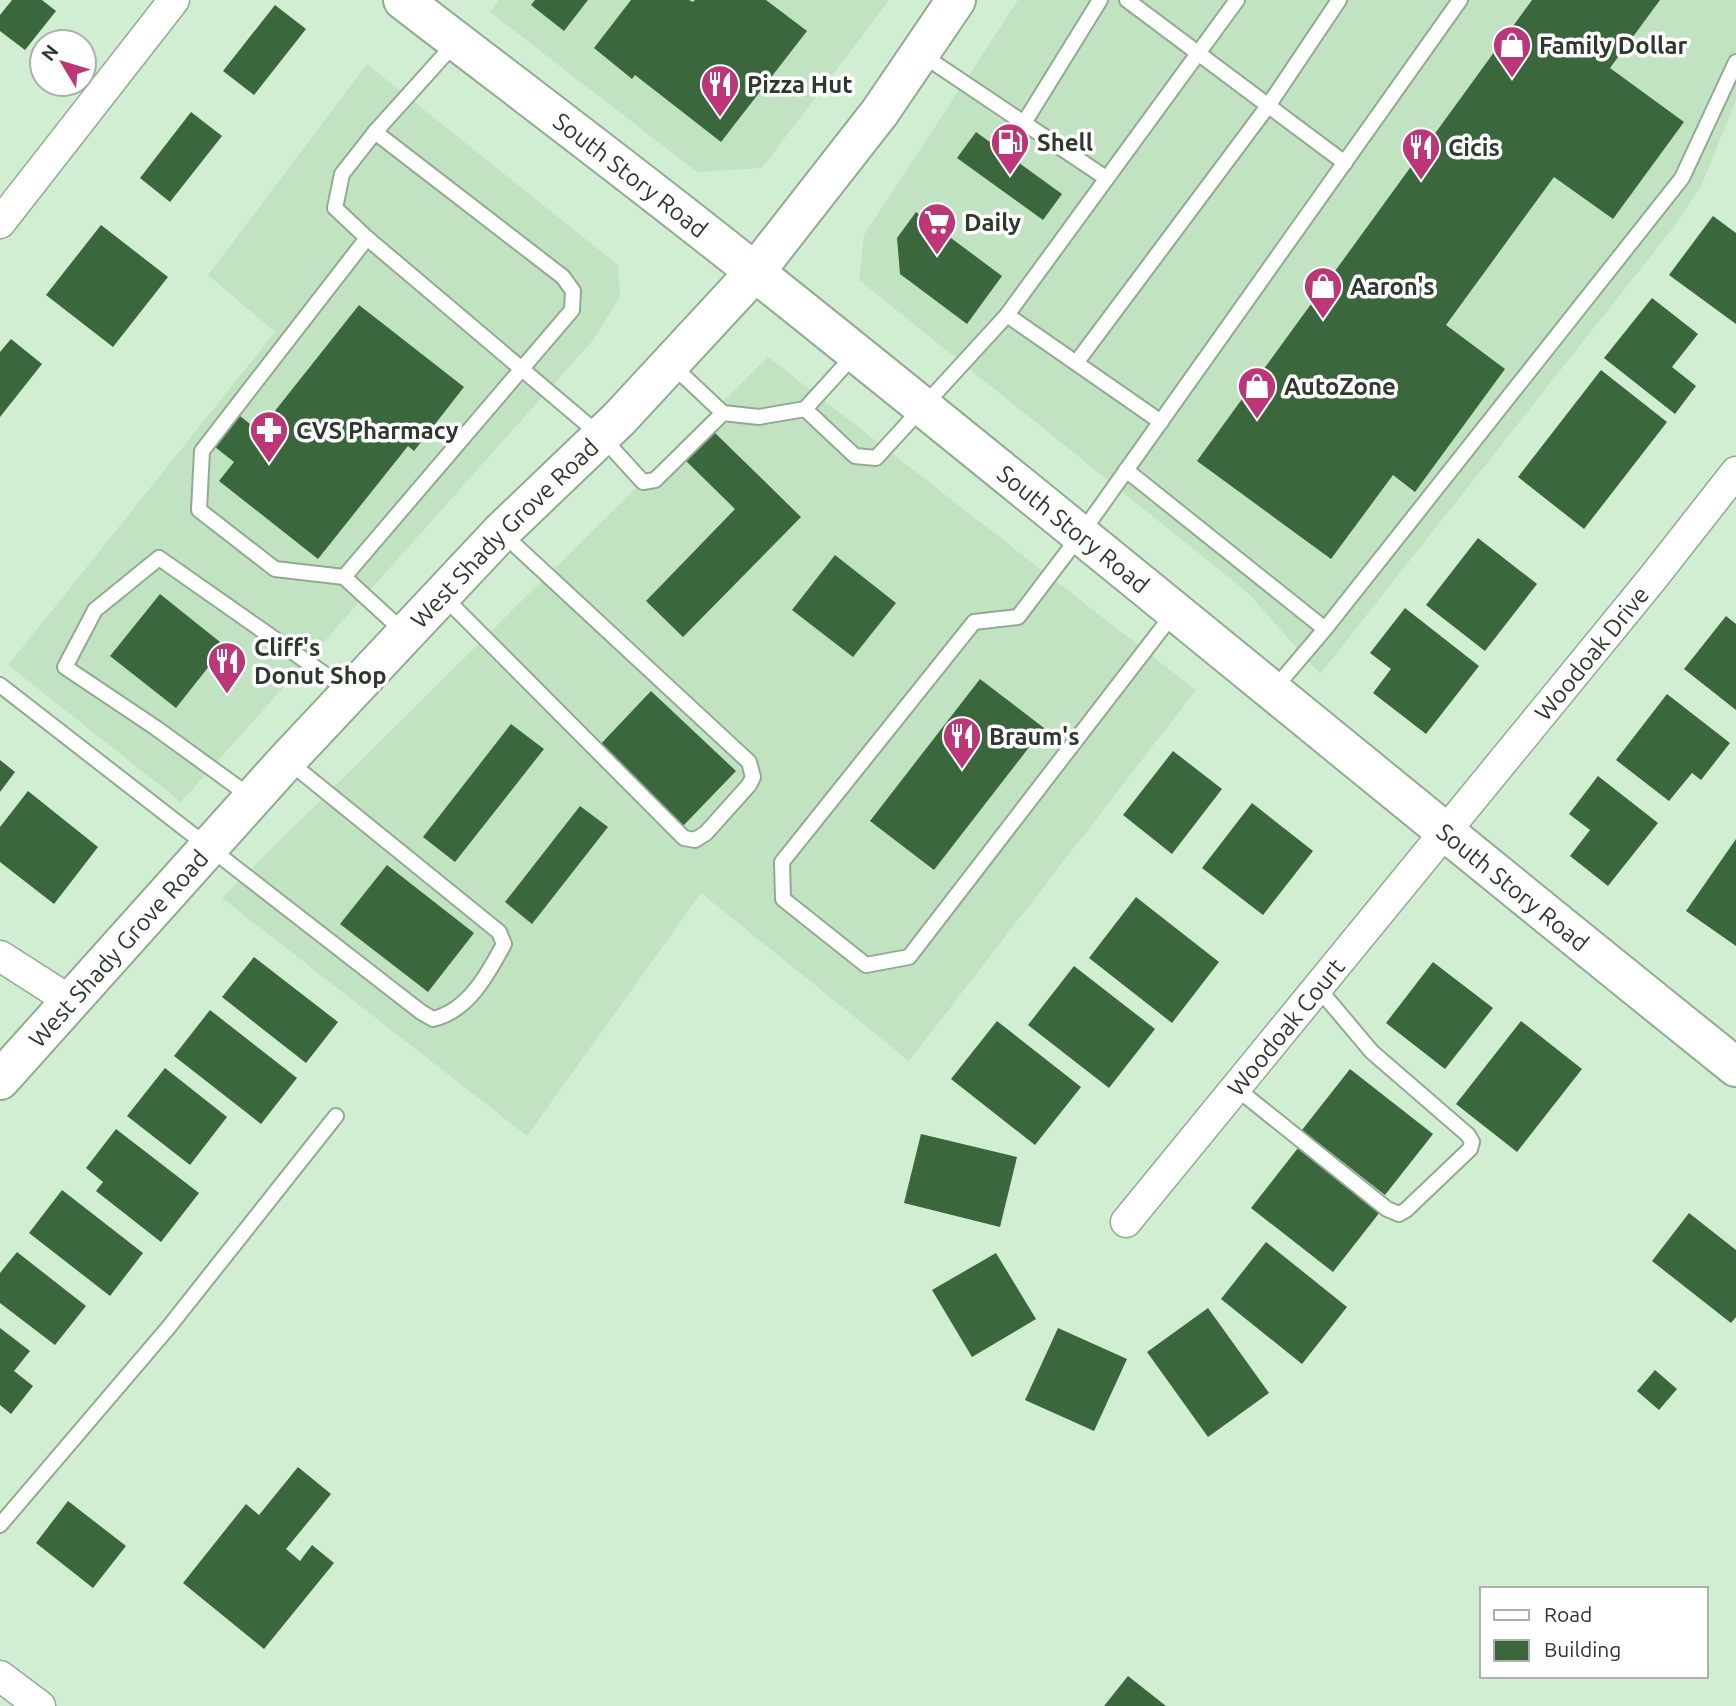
<svg xmlns="http://www.w3.org/2000/svg" width="1736" height="1706" viewBox="0 0 1736 1706" font-family="Ubuntu,sans-serif">
<style>
.built{fill:#c2e3c2}
.building{fill:#3a673c}
.lines{fill:none;stroke-linecap:round;stroke-linejoin:round}
.service-casing{stroke:#91ab91;stroke-width:18}
.minor-casing{stroke:#91ab91;stroke-width:33}
.secondary-casing{stroke:#91ab91;stroke-width:42}
.service{stroke:#fff;stroke-width:14}
.minor{stroke:#fff;stroke-width:30}
.secondary{stroke:#fff;stroke-width:38}
.labels{text-anchor:middle;dominant-baseline:central;stroke-width:7;stroke-linejoin:round;paint-order:stroke}
.poi-label{font-size:24px;font-weight:bold;fill:#2e392e;stroke:#fff;text-anchor:start}
.street-label{font-size:24px;fill:#2e392e;stroke:#fff}
</style>
<rect width="100%" height="100%" fill="#d2eed2"/>
<!-- built -->
<g class="built">
<path d="M 499,0 L 889,0 L 762,168 L 697,172 L 490,12 Z"/>
<path d="M 1018,0 L 1736,0 L 1736,100 L 1702,184 L 1676,224 L 1320,674 L 1248,593 L 859,280 L 864,235 Z"/>
<path d="M 367,64 L 618,265 L 620,297 L 593,340 L 181,802 L 8,665 L 275,332 L 208,275 Z"/>
<path d="M 768,357 L 1196,690 L 909,1061 L 701,893 L 527,1136 L 222,898 Z"/>
</g>
<!-- building -->
<g class="building">
<path d="M 12,0 L 42,0 L 56,11 L 25,50 L 0,31 L 0,15 Z"/>
<path d="M 535,0 L 588,0 L 564,31 L 531,5 Z"/>
<path d="M 631,0 L 689,0 L 693,2 L 695,0 L 766,0 L 807,31 L 721,142 L 635,75 L 632,79 L 594,48 Z"/>
<path d="M 1532,0 L 1660,0 L 1610,68 L 1684,122 L 1613,219 L 1554,177 L 1446,325 L 1505,369 L 1415,492 L 1393,475 L 1331,559 L 1197,461 Z"/>
<path d="M 275,5 L 306,29 L 254,95 L 223,71 Z"/>
<path d="M 191,112 L 222,136 L 170,202 L 140,178 Z"/>
<path d="M 976,132 L 1062,194 L 1043,220 L 957,158 Z"/>
<path d="M 916,212 L 1002,276 L 967,324 L 900,274 L 897,238 Z"/>
<path d="M 1713,216 L 1736,233 L 1736,324 L 1669,275 Z"/>
<path d="M 101,225 L 168,277 L 113,347 L 46,295 Z"/>
<path d="M 1652,298 L 1698,334 L 1672,367 L 1696,386 L 1675,414 L 1604,358 Z"/>
<path d="M 359,305 L 464,387 L 414,451 L 408,446 L 318,559 L 219,481 L 234,462 L 215,447 L 240,416 L 259,431 Z"/>
<path d="M 11,339 L 42,364 L 0,417 L 0,352 Z"/>
<path d="M 1601,370 L 1667,422 L 1584,529 L 1518,477 Z"/>
<path d="M 711,429 L 801,517 L 683,637 L 646,601 L 735,509 L 683,458 Z"/>
<path d="M 1478,538 L 1537,584 L 1485,651 L 1426,605 Z"/>
<path d="M 835,555 L 896,603 L 853,657 L 792,610 Z"/>
<path d="M 160,594 L 225,646 L 176,708 L 110,656 Z"/>
<path d="M 1405,608 L 1479,666 L 1426,734 L 1373,693 L 1391,669 L 1370,653 Z"/>
<path d="M 1726,616 L 1736,624 L 1736,710 L 1684,669 Z"/>
<path d="M 980,679 L 1044,728 L 934,870 L 870,821 Z"/>
<path d="M 651,691 L 736,771 L 682,827 L 597,748 Z"/>
<path d="M 1667,694 L 1730,743 L 1701,780 L 1692,773 L 1669,801 L 1616,760 Z"/>
<path d="M 511,724 L 544,749 L 455,862 L 423,837 Z"/>
<path d="M 1173,751 L 1222,789 L 1172,854 L 1123,815 Z"/>
<path d="M 0,760 L 15,772 L 0,792 Z"/>
<path d="M 1598,776 L 1658,823 L 1608,886 L 1570,856 L 1590,830 L 1569,814 Z"/>
<path d="M 28,791 L 98,847 L 54,904 L 0,862 L 0,827 Z"/>
<path d="M 1252,803 L 1313,851 L 1263,915 L 1202,868 Z"/>
<path d="M 580,806 L 608,827 L 532,924 L 505,902 Z"/>
<path d="M 1736,839 L 1736,946 L 1686,911 Z"/>
<path d="M 387,865 L 474,933 L 428,992 L 340,924 Z"/>
<path d="M 1136,897 L 1219,962 L 1172,1023 L 1089,958 Z"/>
<path d="M 254,957 L 338,1022 L 306,1063 L 222,997 Z"/>
<path d="M 1433,962 L 1493,1008 L 1445,1069 L 1386,1023 Z"/>
<path d="M 1074,966 L 1155,1029 L 1109,1088 L 1028,1025 Z"/>
<path d="M 210,1010 L 297,1078 L 261,1124 L 174,1056 Z"/>
<path d="M 997,1021 L 1081,1087 L 1035,1145 L 951,1079 Z"/>
<path d="M 1521,1021 L 1582,1069 L 1517,1152 L 1456,1104 Z"/>
<path d="M 165,1068 L 227,1117 L 190,1165 L 127,1116 Z"/>
<path d="M 1350,1069 L 1433,1134 L 1385,1195 L 1302,1130 Z"/>
<path d="M 116,1129 L 199,1193 L 161,1242 L 96,1191 L 103,1182 L 86,1168 Z"/>
<path d="M 921,1134 L 1017,1157 L 1000,1227 L 904,1203 Z"/>
<path d="M 1298,1148 L 1380,1212 L 1333,1272 L 1251,1208 Z"/>
<path d="M 62,1190 L 143,1253 L 110,1296 L 29,1233 Z"/>
<path d="M 1689,1213 L 1736,1250 L 1736,1317 L 1731,1323 L 1652,1261 Z"/>
<path d="M 1266,1242 L 1347,1307 L 1302,1364 L 1221,1299 Z"/>
<path d="M 17,1252 L 86,1306 L 55,1345 L 0,1303 L 0,1273 Z"/>
<path d="M 996,1253 L 1036,1319 L 972,1357 L 932,1290 Z"/>
<path d="M 1208,1308 L 1269,1393 L 1208,1437 L 1147,1352 Z"/>
<path d="M 0,1328 L 30,1351 L 14,1371 L 33,1386 L 11,1414 L 0,1405 Z"/>
<path d="M 1058,1328 L 1127,1359 L 1094,1431 L 1025,1400 Z"/>
<path d="M 1655,1370 L 1677,1389 L 1659,1410 L 1637,1391 Z"/>
<path d="M 298,1467 L 331,1494 L 286,1549 L 300,1561 L 312,1545 L 334,1563 L 264,1649 L 183,1583 L 246,1504 L 259,1515 Z"/>
<path d="M 68,1501 L 126,1546 L 93,1588 L 36,1543 Z"/>
<path d="M 1128,1676 L 1166,1706 L 1104,1706 Z"/>
</g>
<g class="lines">
<!-- service casing -->
<g class="service-casing">
<g id="service">
<path d="M 1127,0 L 1345,163"/>
<path d="M 456,42 L 375,132 L 342,174 L 335,208 L 367,238 L 601,436 L 643,482 L 655,480 L 723,413 L 759,417 L 805,409 L 855,354"/>
<path d="M 921,54 L 1106,178"/>
<path d="M 1024,123 L 1100,0"/>
<path d="M 367,238 L 202,451 L 199,510 L 275,569 L 344,577 L 404,632"/>
<path d="M 1007,315 L 1161,422"/>
<path d="M 1076,363 L 1268,106 L 1339,0"/>
<path d="M 671,364 L 723,413"/>
<path d="M 805,409 L 855,456 L 876,458 L 1007,315 L 1237,0"/>
<path d="M 1126,470 L 1325,629 L 1682,178 L 1736,62"/>
<path d="M 344,577 L 572,310 L 573,291 L 563,277 L 375,132"/>
<path d="M 443,596 L 684,838 L 695,840 L 706,833 L 749,785 L 753,777 L 749,762 L 502,533"/>
<path d="M 1173,614 L 909,957 L 866,965 L 783,899 L 782,862 L 974,622 L 1018,617 L 1081,534 L 1460,0"/>
<path d="M 0,685 L 421,1012 L 433,1019 C 468,1011 488,974 504,944 L 499,932 L 288,761"/>
<path d="M 1274,689 L 1325,629"/>
<path d="M 251,797 L 156,728 L 65,667 L 95,610 L 159,558 L 350,692"/>
<path d="M 1236,1088 L 1387,1209 L 1399,1214 L 1406,1210 L 1470,1149 L 1472,1142 L 1468,1135 L 1372,1052 L 1318,988"/>
<path d="M 0,1525 L 168,1328 L 336,1116"/>
</g>
</g>
<!-- minor casing -->
<g class="minor-casing">
<g id="minor">
<path d="M 0,223 L 174,0"/>
<path d="M 0,956 L 72,1002"/>
<path id="s1" d="M 1126,1222 L 1652,579 L 1736,472"/>
<path d="M 0,1676 L 40,1706"/>
</g>
</g>
<!-- secondary casing -->
<g class="secondary-casing">
<g id="secondary">
<path id="s2" d="M 403,0 C 521,91 640,180 756,273 C 1085,535 1408,804 1736,1067"/>
<path id="s3" d="M 0,1080 L 287,760 L 501,532 L 619,419 L 755,272 L 880,112 L 956,0"/>
</g>
</g>
<!-- service -->
<use href="#service" class="service"/>
<!-- minor -->
<use href="#minor" class="minor"/>
<!-- secondary -->
<use href="#secondary" class="secondary"/>
</g>
<!-- icons -->
<defs>
<g id="shop-pin" transform="scale(2.0125)"><path d="M0 17L-7.5 6A9.5 9.5 0 1 1 7.5 6Z" fill="#bd3677" stroke="#fff"/><path d="M-5-2.5h2.3a2.7 3.5 0 0 1 5.4 0H5L5.5 6h-11ZM-1.5-2.5h3a1.5 2.3 0 0 0-3 0Z" fill="#fff"/></g>
<g id="restaurant-pin" transform="scale(2.0125)"><path d="M0 17L-7.5 6A9.5 9.5 0 1 1 7.5 6Z" fill="#bd3677" stroke="#fff"/><path d="M-5-6h1v4h1v-4h1v4h1v-4h1v5L-1.5 .5V6h-2V.5L-5-1ZM5-6V6H3V1.5H1.5Q1.5-4 5-6Z" fill="#fff"/></g>
<g id="fuel-pin" transform="scale(2.0125)"><path d="M0 17L-7.5 6A9.5 9.5 0 1 1 7.5 6Z" fill="#bd3677" stroke="#fff"/><path d="M-5.5-6h7V0h2V4h1.3V-2.5L3-4.5l.8-.8L6-3V5H2.5V1h-1V6h-7ZM-4.2-4.7v3.2H.2V-4.7Z" fill="#fff"/></g>
<g id="supermarket-pin" transform="scale(2.0125)"><path d="M0 17L-7.5 6A9.5 9.5 0 1 1 7.5 6Z" fill="#bd3677" stroke="#fff"/><path d="M-6-5.5h2.5l.6 2H6L4.5 2H-2.5L-4.4-4H-6ZM-1.5 3.2a1.3 1.3 0 1 0 .1 0ZM3 3.2a1.3 1.3 0 1 0 .1 0Z" fill="#fff"/></g>
<g id="pharmacy-pin" transform="scale(2.0125)"><path d="M0 17L-7.5 6A9.5 9.5 0 1 1 7.5 6Z" fill="#bd3677" stroke="#fff"/><path d="M-2-6h4v4h4v4h-4v4h-4v-4h-4v-4h4Z" fill="#fff"/></g>
</defs>
<g fill-rule="evenodd">
<use href="#shop-pin" x="1512" y="45"/>
<use href="#restaurant-pin" x="720" y="84"/>
<use href="#fuel-pin" x="1010" y="142"/>
<use href="#restaurant-pin" x="1421" y="147"/>
<use href="#supermarket-pin" x="937" y="222"/>
<use href="#shop-pin" x="1323" y="286"/>
<use href="#shop-pin" x="1257" y="386"/>
<use href="#pharmacy-pin" x="269" y="430"/>
<use href="#restaurant-pin" x="227" y="661"/>
<use href="#restaurant-pin" x="962" y="736"/>
</g>
<g class="labels">
<!-- poi labels -->
<g class="poi-label">
<text x="1539" y="45">Family Dollar</text>
<text x="747" y="84">Pizza Hut</text>
<text x="1037" y="142">Shell</text>
<text x="1448" y="147">Cicis</text>
<text x="964" y="222">Daily</text>
<text x="1350" y="286">Aaron's</text>
<text x="1284" y="386">AutoZone</text>
<text x="296" y="430">CVS Pharmacy</text>
<text x="254" y="647">Cliff's<tspan x="254" dy="28">Donut Shop</tspan></text>
<text x="989" y="736">Braum's</text>
</g>
<!-- street labels -->
<g class="street-label">
<text stroke="none"><textPath href="#s2" startOffset="287">South Story Road</textPath></text>
<text stroke="none"><textPath href="#s2" startOffset="854">South Story Road</textPath></text>
<text stroke="none"><textPath href="#s3" startOffset="744">West Shady Grove Road</textPath></text>
<text stroke="none"><textPath href="#s1" startOffset="735">Woodoak Drive</textPath></text>
<text stroke="none"><textPath href="#s2" startOffset="1421">South Story Road</textPath></text>
<text stroke="none"><textPath href="#s3" startOffset="177">West Shady Grove Road</textPath></text>
<text stroke="none"><textPath href="#s1" startOffset="252">Woodoak Court</textPath></text>
</g>
</g>
<!-- legend -->
<rect x="1480" y="1587" width="228" height="91" fill="#ffffff" stroke="#abb0ab" stroke-width="2"/>
<rect x="1494" y="1610" width="35" height="10" fill="#ffffff" stroke="#abb0ab" stroke-width="2"/>
<text x="1544" y="1622" font-size="21" fill="#2e392e">Road</text>
<rect x="1494" y="1640" width="35" height="21" fill="#3a673c" stroke="#abb0ab" stroke-width="2"/>
<text x="1544" y="1657" font-size="21" fill="#2e392e">Building</text>
<!-- north arrow -->
<g transform="translate(63 63) rotate(308)"><circle r="33" fill="#ffffff" stroke="#abb0ab" stroke-width="2"/>
<path d="M0-5L12 26L0 18L-12 26Z" fill="#bd3677"/>
<text y="-10" font-size="19" font-weight="bold" text-anchor="middle" fill="#2e392e">N</text>
</g>
</svg>
